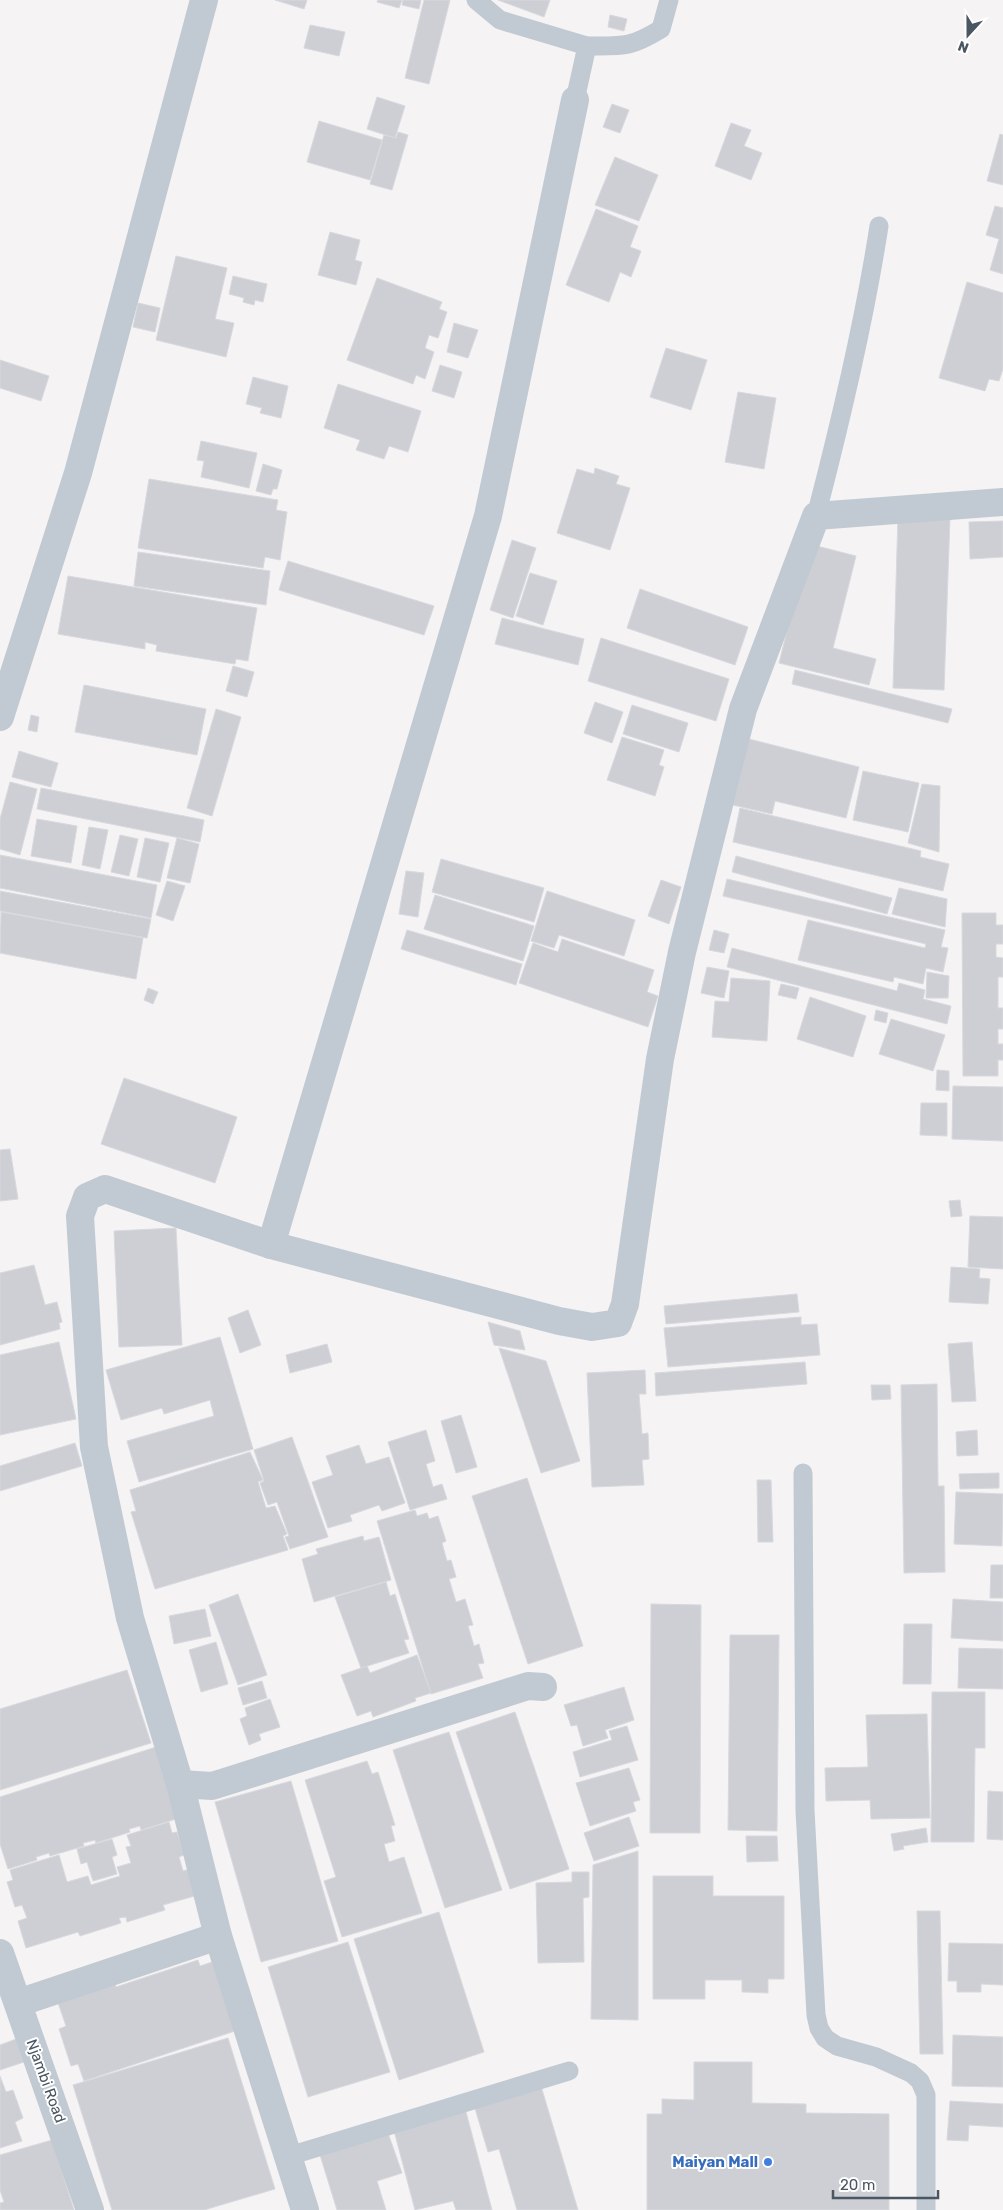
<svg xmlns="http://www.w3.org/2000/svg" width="1003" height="2210" viewBox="0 0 1003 2210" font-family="Rubik,sans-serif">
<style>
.building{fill:#cdcfd5;stroke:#d7d9de}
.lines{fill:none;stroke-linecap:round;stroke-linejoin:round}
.service{stroke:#c1cad2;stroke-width:19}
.minor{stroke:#c1cad2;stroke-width:28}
.shop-dot{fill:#3f7fe0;stroke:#fff;stroke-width:2}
.labels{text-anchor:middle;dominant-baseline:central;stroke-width:4;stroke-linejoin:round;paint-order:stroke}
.street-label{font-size:15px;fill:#4a5661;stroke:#fff}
.shop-label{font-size:15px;font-weight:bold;fill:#366cbe;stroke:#fff;text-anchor:end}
</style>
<rect width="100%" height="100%" fill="#f5f3f3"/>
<!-- building -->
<g class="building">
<path d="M 275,0 L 307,0 L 304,9 Z"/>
<path d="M 378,0 L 402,0 L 399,8 L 377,2 Z"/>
<path d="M 403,0 L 421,0 L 419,9 L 402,5 Z"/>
<path d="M 424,0 L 450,0 L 429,84 L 405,78 Z"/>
<path d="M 498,0 L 550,0 L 544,17 Z"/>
<path d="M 610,15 L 627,19 L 624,31 L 608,27 Z"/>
<path d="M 310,25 L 345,32 L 339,56 L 304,48 Z"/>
<path d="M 377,97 L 405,106 L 395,138 L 367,129 Z"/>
<path d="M 612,104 L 629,110 L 620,133 L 603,127 Z"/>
<path d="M 319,121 L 382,140 L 370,180 L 307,162 Z"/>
<path d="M 731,123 L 751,130 L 744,146 L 762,153 L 751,180 L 715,166 Z"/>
<path d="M 398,132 L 408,135 L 392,190 L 370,184 L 384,135 L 396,138 Z"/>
<path d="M 1000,134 L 1003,135 L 1003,185 L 987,181 Z"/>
<path d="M 615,157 L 658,175 L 639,221 L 595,205 Z"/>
<path d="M 995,206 L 1003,208 L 1003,274 L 990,270 L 999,239 L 986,235 Z"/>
<path d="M 596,209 L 638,226 L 630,247 L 641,251 L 631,277 L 620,272 L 609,302 L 566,285 Z"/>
<path d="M 330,232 L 360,240 L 355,260 L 362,262 L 356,285 L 318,275 Z"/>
<path d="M 176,256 L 227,268 L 215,319 L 234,323 L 226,357 L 156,340 Z"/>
<path d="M 233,276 L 267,284 L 263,302 L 255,300 L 254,305 L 243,302 L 244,298 L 229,294 Z"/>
<path d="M 377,278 L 442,302 L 439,309 L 447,312 L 438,338 L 429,335 L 425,348 L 434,352 L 425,379 L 416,375 L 413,384 L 347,360 Z"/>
<path d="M 967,282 L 1003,293 L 1003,369 L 999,381 L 989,379 L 985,391 L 939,378 Z"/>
<path d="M 138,303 L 160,308 L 155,332 L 133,327 Z"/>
<path d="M 454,323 L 478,330 L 468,358 L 447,352 Z"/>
<path d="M 666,348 L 707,360 L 691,410 L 650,397 Z"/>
<path d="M 0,360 L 49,376 L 41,401 L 0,388 Z"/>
<path d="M 440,365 L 462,372 L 454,398 L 432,391 Z"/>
<path d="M 253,377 L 288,386 L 281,418 L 260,413 L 262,408 L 246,404 Z"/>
<path d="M 338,384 L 421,411 L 408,452 L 389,446 L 384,459 L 356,450 L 360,440 L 324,428 Z"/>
<path d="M 738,392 L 776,398 L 764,469 L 725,462 Z"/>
<path d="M 201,441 L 257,453 L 249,488 L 201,477 L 204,461 L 197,460 Z"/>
<path d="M 263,464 L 282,470 L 277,489 L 273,489 L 271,495 L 256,491 Z"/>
<path d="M 595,468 L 619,476 L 616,484 L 630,488 L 610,550 L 557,533 L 577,469 L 594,474 Z"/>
<path d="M 149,479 L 278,500 L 276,510 L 287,512 L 280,560 L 265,557 L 263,568 L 138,548 Z"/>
<path d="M 898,515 L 950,517 L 944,690 L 893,688 Z"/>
<path d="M 1003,521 L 1003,557 L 970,559 L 969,522 Z"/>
<path d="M 512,540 L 536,548 L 513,618 L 490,610 Z"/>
<path d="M 809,544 L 856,556 L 833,648 L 876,659 L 869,685 L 779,663 Z"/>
<path d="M 138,552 L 270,571 L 266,605 L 134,586 Z"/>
<path d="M 288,561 L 434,606 L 424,635 L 279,590 Z"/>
<path d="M 530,573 L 557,581 L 543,625 L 516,616 Z"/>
<path d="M 68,576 L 257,608 L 248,661 L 236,659 L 235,664 L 156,651 L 157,645 L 145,642 L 145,649 L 58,634 Z"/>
<path d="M 640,589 L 748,627 L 735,665 L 627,628 Z"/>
<path d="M 502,618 L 584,639 L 578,665 L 495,644 Z"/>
<path d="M 601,638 L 729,679 L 716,721 L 588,681 Z"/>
<path d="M 233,666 L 254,672 L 247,697 L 226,691 Z"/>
<path d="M 795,670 L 952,709 L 948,723 L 792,684 Z"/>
<path d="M 84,685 L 206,709 L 197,755 L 75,732 Z"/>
<path d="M 595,702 L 623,712 L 612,743 L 584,733 Z"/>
<path d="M 632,705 L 688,723 L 679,752 L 623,734 Z"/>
<path d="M 216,709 L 241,717 L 212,816 L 187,808 Z"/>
<path d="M 31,715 L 39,717 L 37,732 L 28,730 Z"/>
<path d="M 622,737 L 664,750 L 659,765 L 664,767 L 655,796 L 607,780 Z"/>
<path d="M 749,739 L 859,767 L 846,818 L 775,801 L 772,814 L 733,805 Z"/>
<path d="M 19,751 L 58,763 L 51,787 L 12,777 Z"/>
<path d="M 863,771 L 919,783 L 908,832 L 853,820 Z"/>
<path d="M 10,782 L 37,789 L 20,855 L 0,849 L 0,819 Z"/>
<path d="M 922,784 L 940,786 L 939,852 L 908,843 Z"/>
<path d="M 41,788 L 204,820 L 200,842 L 37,809 Z"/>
<path d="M 740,808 L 921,851 L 920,857 L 949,864 L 943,891 L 733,842 Z"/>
<path d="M 37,819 L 77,826 L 71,863 L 31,856 Z"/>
<path d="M 89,827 L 108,830 L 100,869 L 82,865 Z"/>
<path d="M 120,835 L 138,839 L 129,876 L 111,872 Z"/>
<path d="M 145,838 L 169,843 L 160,882 L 137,877 Z"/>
<path d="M 177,838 L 199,844 L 190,883 L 167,878 Z"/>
<path d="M 0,855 L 157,885 L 151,918 L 0,888 Z"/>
<path d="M 736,856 L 892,898 L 887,914 L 732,872 Z"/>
<path d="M 441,859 L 544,888 L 534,922 L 432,892 Z"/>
<path d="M 406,871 L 424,873 L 418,917 L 399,914 Z"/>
<path d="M 727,879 L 945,930 L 941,947 L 948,948 L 943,972 L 926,968 L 923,984 L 894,977 L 893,982 L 798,960 L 808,920 L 925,948 L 926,944 L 723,896 Z"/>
<path d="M 661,880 L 681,887 L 669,924 L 648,916 Z"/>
<path d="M 167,881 L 185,886 L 173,921 L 156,915 Z"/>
<path d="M 899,888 L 947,899 L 945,927 L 892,914 Z"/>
<path d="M 0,891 L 151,919 L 147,938 L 0,911 Z"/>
<path d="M 547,891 L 635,920 L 624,956 L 559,935 L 554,948 L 531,941 Z"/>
<path d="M 435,895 L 534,926 L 523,961 L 424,929 Z"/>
<path d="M 1,912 L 143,938 L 136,979 L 0,953 Z"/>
<path d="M 962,913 L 996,913 L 996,925 L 1003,925 L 1003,944 L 996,944 L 996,957 L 1003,958 L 1003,977 L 998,977 L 998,1008 L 1003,1008 L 1003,1029 L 998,1029 L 998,1044 L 1003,1044 L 1003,1060 L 998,1060 L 998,1076 L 963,1076 Z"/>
<path d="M 407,930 L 522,964 L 516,985 L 401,949 Z"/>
<path d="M 714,930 L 729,934 L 724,953 L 709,950 Z"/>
<path d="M 562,939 L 654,970 L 647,992 L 658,996 L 648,1027 L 519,983 L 533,943 L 558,952 Z"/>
<path d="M 732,948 L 897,991 L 899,983 L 925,990 L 923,999 L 951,1006 L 947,1024 L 727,967 Z"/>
<path d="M 707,967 L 729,971 L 724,998 L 701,993 Z"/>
<path d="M 927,972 L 949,976 L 948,998 L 926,998 Z"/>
<path d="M 731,978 L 770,981 L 767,1041 L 712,1037 L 715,1001 L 729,1002 Z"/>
<path d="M 781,984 L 799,988 L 796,999 L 778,995 Z"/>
<path d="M 148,988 L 158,992 L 153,1004 L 144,1000 Z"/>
<path d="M 810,997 L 866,1016 L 853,1057 L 797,1039 Z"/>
<path d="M 876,1010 L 888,1013 L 886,1023 L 874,1020 Z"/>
<path d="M 891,1019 L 945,1035 L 933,1071 L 879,1054 Z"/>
<path d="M 937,1070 L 949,1071 L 949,1091 L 936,1090 Z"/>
<path d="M 124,1078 L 237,1117 L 215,1183 L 101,1144 Z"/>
<path d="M 953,1086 L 1003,1087 L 1003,1141 L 952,1139 Z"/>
<path d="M 921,1103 L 947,1103 L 947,1136 L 920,1135 Z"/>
<path d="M 10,1149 L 18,1199 L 0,1201 L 0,1150 Z"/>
<path d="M 960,1200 L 962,1216 L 951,1217 L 949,1201 Z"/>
<path d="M 970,1216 L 1003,1217 L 1003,1269 L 968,1267 Z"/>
<path d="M 176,1228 L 182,1345 L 119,1347 L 114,1231 Z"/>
<path d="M 34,1265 L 45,1305 L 57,1302 L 62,1322 L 59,1323 L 60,1329 L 0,1345 L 0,1273 Z"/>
<path d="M 951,1267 L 980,1269 L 979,1278 L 990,1279 L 988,1304 L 949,1302 Z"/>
<path d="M 797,1294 L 799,1312 L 666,1324 L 664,1306 Z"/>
<path d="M 248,1310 L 261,1345 L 240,1353 L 228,1318 Z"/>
<path d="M 801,1317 L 801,1325 L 817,1324 L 820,1355 L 668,1367 L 664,1328 Z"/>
<path d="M 488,1322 L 520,1331 L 525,1350 L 494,1345 Z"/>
<path d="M 220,1337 L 253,1449 L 139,1482 L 127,1441 L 214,1416 L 210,1400 L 164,1414 L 162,1408 L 121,1420 L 106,1370 Z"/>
<path d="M 59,1342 L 76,1419 L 0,1435 L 0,1355 Z"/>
<path d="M 972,1342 L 976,1401 L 952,1402 L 948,1344 Z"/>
<path d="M 327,1344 L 332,1362 L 290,1373 L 286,1355 Z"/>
<path d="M 499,1348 L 546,1361 L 580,1461 L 541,1473 Z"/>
<path d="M 805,1362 L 807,1384 L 656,1396 L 655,1373 Z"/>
<path d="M 645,1370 L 646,1394 L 639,1394 L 642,1434 L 648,1433 L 649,1459 L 642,1460 L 644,1485 L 592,1487 L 587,1373 Z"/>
<path d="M 937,1384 L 938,1486 L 944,1486 L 945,1572 L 904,1573 L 901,1385 Z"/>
<path d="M 871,1385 L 890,1385 L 891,1399 L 872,1400 Z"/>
<path d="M 461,1415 L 477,1467 L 456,1473 L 441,1421 Z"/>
<path d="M 426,1430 L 435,1461 L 426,1464 L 433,1487 L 442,1484 L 447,1499 L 410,1510 L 388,1442 Z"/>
<path d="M 977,1430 L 978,1455 L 957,1456 L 956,1432 Z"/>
<path d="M 292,1437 L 328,1537 L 290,1549 L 285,1537 L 289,1536 L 277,1502 L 268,1505 L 260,1483 L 264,1481 L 254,1450 Z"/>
<path d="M 75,1443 L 82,1466 L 0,1491 L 0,1466 Z"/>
<path d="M 359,1445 L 366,1464 L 389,1457 L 405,1503 L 382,1511 L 379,1505 L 350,1515 L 352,1521 L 328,1528 L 312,1482 L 333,1475 L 326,1456 Z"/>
<path d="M 250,1452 L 263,1480 L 258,1482 L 266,1508 L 275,1506 L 287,1534 L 283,1536 L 288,1550 L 155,1589 L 131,1512 L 136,1511 L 130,1490 Z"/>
<path d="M 999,1473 L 999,1488 L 960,1489 L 959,1474 Z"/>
<path d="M 527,1478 L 583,1646 L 528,1664 L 472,1496 Z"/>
<path d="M 757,1480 L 771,1480 L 773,1542 L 758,1542 Z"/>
<path d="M 956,1492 L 1003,1494 L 1002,1546 L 954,1544 Z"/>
<path d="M 415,1510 L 417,1516 L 427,1513 L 429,1519 L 438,1516 L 446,1541 L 442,1543 L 447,1561 L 451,1560 L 456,1577 L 449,1579 L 456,1602 L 465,1599 L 473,1625 L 468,1626 L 474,1646 L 479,1644 L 484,1663 L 478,1664 L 483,1678 L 431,1694 L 377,1521 Z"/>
<path d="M 363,1536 L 364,1541 L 379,1537 L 391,1580 L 314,1602 L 302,1559 L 318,1554 L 316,1549 Z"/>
<path d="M 991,1565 L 1003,1565 L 1003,1598 L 990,1598 Z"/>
<path d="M 386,1582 L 390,1596 L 395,1594 L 409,1639 L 404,1640 L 409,1653 L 361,1668 L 335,1597 Z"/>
<path d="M 238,1594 L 267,1675 L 238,1685 L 209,1605 Z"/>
<path d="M 953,1599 L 1003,1602 L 1003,1641 L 951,1638 Z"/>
<path d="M 651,1604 L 701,1605 L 700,1833 L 650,1833 Z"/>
<path d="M 205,1609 L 211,1636 L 174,1644 L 169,1616 Z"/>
<path d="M 904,1624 L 932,1624 L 931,1684 L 903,1684 Z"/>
<path d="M 730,1635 L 779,1635 L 777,1831 L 728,1830 Z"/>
<path d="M 216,1642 L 228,1684 L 201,1692 L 189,1650 Z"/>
<path d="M 959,1648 L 1003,1649 L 1003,1689 L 958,1688 Z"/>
<path d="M 417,1655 L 431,1693 L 415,1698 L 416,1701 L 373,1717 L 371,1711 L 357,1716 L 341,1675 L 367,1666 L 370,1673 Z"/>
<path d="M 127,1670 L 151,1743 L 0,1790 L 0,1709 Z"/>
<path d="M 262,1681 L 267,1698 L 243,1705 L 238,1688 Z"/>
<path d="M 624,1687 L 634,1720 L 605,1730 L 608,1738 L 583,1746 L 577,1725 L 571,1726 L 564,1705 Z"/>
<path d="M 932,1692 L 985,1692 L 985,1748 L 975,1748 L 974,1842 L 931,1842 Z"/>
<path d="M 270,1699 L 280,1727 L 259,1734 L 261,1740 L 249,1745 L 240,1719 L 247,1716 L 245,1708 Z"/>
<path d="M 515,1712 L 569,1869 L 510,1889 L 456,1732 Z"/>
<path d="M 927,1714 L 930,1818 L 871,1819 L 870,1800 L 826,1801 L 825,1768 L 868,1767 L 866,1715 Z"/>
<path d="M 627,1726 L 638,1760 L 580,1777 L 573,1752 L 612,1740 L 609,1731 Z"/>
<path d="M 449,1732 L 502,1890 L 445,1908 L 393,1750 Z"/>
<path d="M 156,1747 L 179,1818 L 141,1830 L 140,1826 L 129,1829 L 130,1832 L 96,1843 L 95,1840 L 83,1843 L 84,1846 L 50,1856 L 49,1853 L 36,1857 L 37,1860 L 8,1869 L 0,1844 L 0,1797 Z"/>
<path d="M 367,1761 L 372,1774 L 378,1772 L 395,1825 L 391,1826 L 395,1841 L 384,1844 L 389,1862 L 404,1857 L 422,1913 L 342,1937 L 324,1881 L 336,1877 L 305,1780 Z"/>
<path d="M 629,1768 L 640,1800 L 633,1802 L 636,1811 L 590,1826 L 576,1783 Z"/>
<path d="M 291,1781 L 338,1941 L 261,1962 L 215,1802 Z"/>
<path d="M 988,1791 L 1003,1792 L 1003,1840 L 987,1839 Z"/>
<path d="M 629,1817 L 639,1846 L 594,1861 L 584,1833 Z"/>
<path d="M 169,1822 L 172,1833 L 177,1832 L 184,1855 L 179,1857 L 183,1871 L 190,1869 L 198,1895 L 163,1905 L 165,1910 L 127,1922 L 126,1917 L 119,1918 L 121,1923 L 80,1936 L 78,1932 L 26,1948 L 18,1921 L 27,1918 L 22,1905 L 15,1907 L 7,1882 L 13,1880 L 10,1870 L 59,1855 L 67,1882 L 88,1876 L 91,1885 L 120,1876 L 117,1867 L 131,1863 L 126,1847 L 131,1846 L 127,1835 Z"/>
<path d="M 926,1828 L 928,1842 L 903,1846 L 904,1849 L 894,1851 L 891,1834 Z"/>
<path d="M 746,1836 L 777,1836 L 778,1861 L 747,1862 Z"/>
<path d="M 112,1839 L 117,1855 L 112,1857 L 117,1874 L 93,1881 L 87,1862 L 81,1864 L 77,1849 Z"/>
<path d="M 638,1851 L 638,2020 L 591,2019 L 593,1865 Z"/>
<path d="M 572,1872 L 589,1872 L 589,1897 L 583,1898 L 584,1962 L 538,1963 L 536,1883 L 572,1882 Z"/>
<path d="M 653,1876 L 713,1876 L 713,1896 L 784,1896 L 784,1979 L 768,1979 L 768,1993 L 742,1992 L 742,1980 L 705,1980 L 705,1999 L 653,1999 Z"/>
<path d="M 917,1911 L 940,1911 L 943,2054 L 920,2054 Z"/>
<path d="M 439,1912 L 484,2052 L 399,2080 L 354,1939 Z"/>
<path d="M 348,1942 L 390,2072 L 308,2097 L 268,1967 Z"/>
<path d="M 949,1943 L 1003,1944 L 1003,1985 L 981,1984 L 981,1992 L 957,1992 L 957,1981 L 948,1981 Z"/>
<path d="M 198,1960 L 200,1966 L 212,1962 L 235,2031 L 84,2081 L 78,2064 L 71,2066 L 59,2029 L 66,2026 L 55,1994 L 114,1982 L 116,1987 Z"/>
<path d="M 953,2035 L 1003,2037 L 1003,2087 L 952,2086 Z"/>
<path d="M 228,2038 L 275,2189 L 204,2210 L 112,2210 L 73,2085 Z"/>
<path d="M 16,2039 L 24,2062 L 0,2070 L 0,2045 Z"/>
<path d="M 694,2062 L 752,2062 L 752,2103 L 806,2104 L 806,2113 L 889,2114 L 889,2210 L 647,2210 L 647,2114 L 662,2114 L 662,2099 L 694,2100 Z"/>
<path d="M 0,2076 L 6,2092 L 13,2090 L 23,2118 L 15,2122 L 22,2141 L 0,2148 Z"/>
<path d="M 541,2086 L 578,2210 L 517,2210 L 499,2149 L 488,2152 L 474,2105 Z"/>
<path d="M 950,2101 L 1003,2104 L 1003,2127 L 969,2125 L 968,2141 L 947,2140 Z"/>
<path d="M 465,2108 L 492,2210 L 456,2210 L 453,2201 L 415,2210 L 393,2127 Z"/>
<path d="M 388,2133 L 402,2173 L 377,2181 L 386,2210 L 337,2210 L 320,2155 Z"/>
<path d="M 52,2140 L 74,2210 L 0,2210 L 0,2203 L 4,2202 L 0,2190 L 0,2155 Z"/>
</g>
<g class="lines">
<!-- service -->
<g class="service">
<path d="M 476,0 L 500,20 L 587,46 L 575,100"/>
<path d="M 587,46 C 623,46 630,48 661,29 L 669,0"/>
<path d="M 816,516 C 841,420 864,324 879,226"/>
<path d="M 803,1473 L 805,1810 L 816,2015 L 819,2028 L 825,2038 L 837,2046 L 876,2057 L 911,2073 L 920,2081 L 926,2095 L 926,2210"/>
<path d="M 289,2156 L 569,2071"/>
</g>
<!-- minor -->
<g class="minor">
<path d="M 0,717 L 78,473 L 204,0"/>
<path d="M 271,1245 L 488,516 L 575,100"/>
<path d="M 180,1784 L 212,1786 L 528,1686 L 543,1687"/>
<path d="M 0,1953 L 90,2210"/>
<path d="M 18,2003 L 218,1936"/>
<path d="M 305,2210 L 218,1936 L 180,1784 L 130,1618 L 94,1447 L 80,1216 L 87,1197 L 105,1189 L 271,1245 L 559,1321 L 592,1327 L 618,1323 L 625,1304 L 660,1059 L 682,952 L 743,709 L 816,516 L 1003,502"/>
</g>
</g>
<!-- markers -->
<circle class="shop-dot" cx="768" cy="2162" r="5"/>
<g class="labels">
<!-- street labels -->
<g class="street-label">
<text transform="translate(46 2081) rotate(70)">Njambi Road</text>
</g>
<!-- shop labels -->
<g class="shop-label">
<text x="758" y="2162">Maiyan Mall</text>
</g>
</g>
<!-- north arrow -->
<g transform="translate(968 35) rotate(201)" stroke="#ffffff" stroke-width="4" paint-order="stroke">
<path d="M0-4L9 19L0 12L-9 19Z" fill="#4a5661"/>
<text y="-8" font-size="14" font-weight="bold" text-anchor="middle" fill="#4a5661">N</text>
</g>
<!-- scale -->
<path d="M833 2190v8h105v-8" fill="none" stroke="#4a5661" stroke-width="2.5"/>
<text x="840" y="2190" font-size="15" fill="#4a5661" stroke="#ffffff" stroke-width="4" paint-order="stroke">20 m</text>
</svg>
